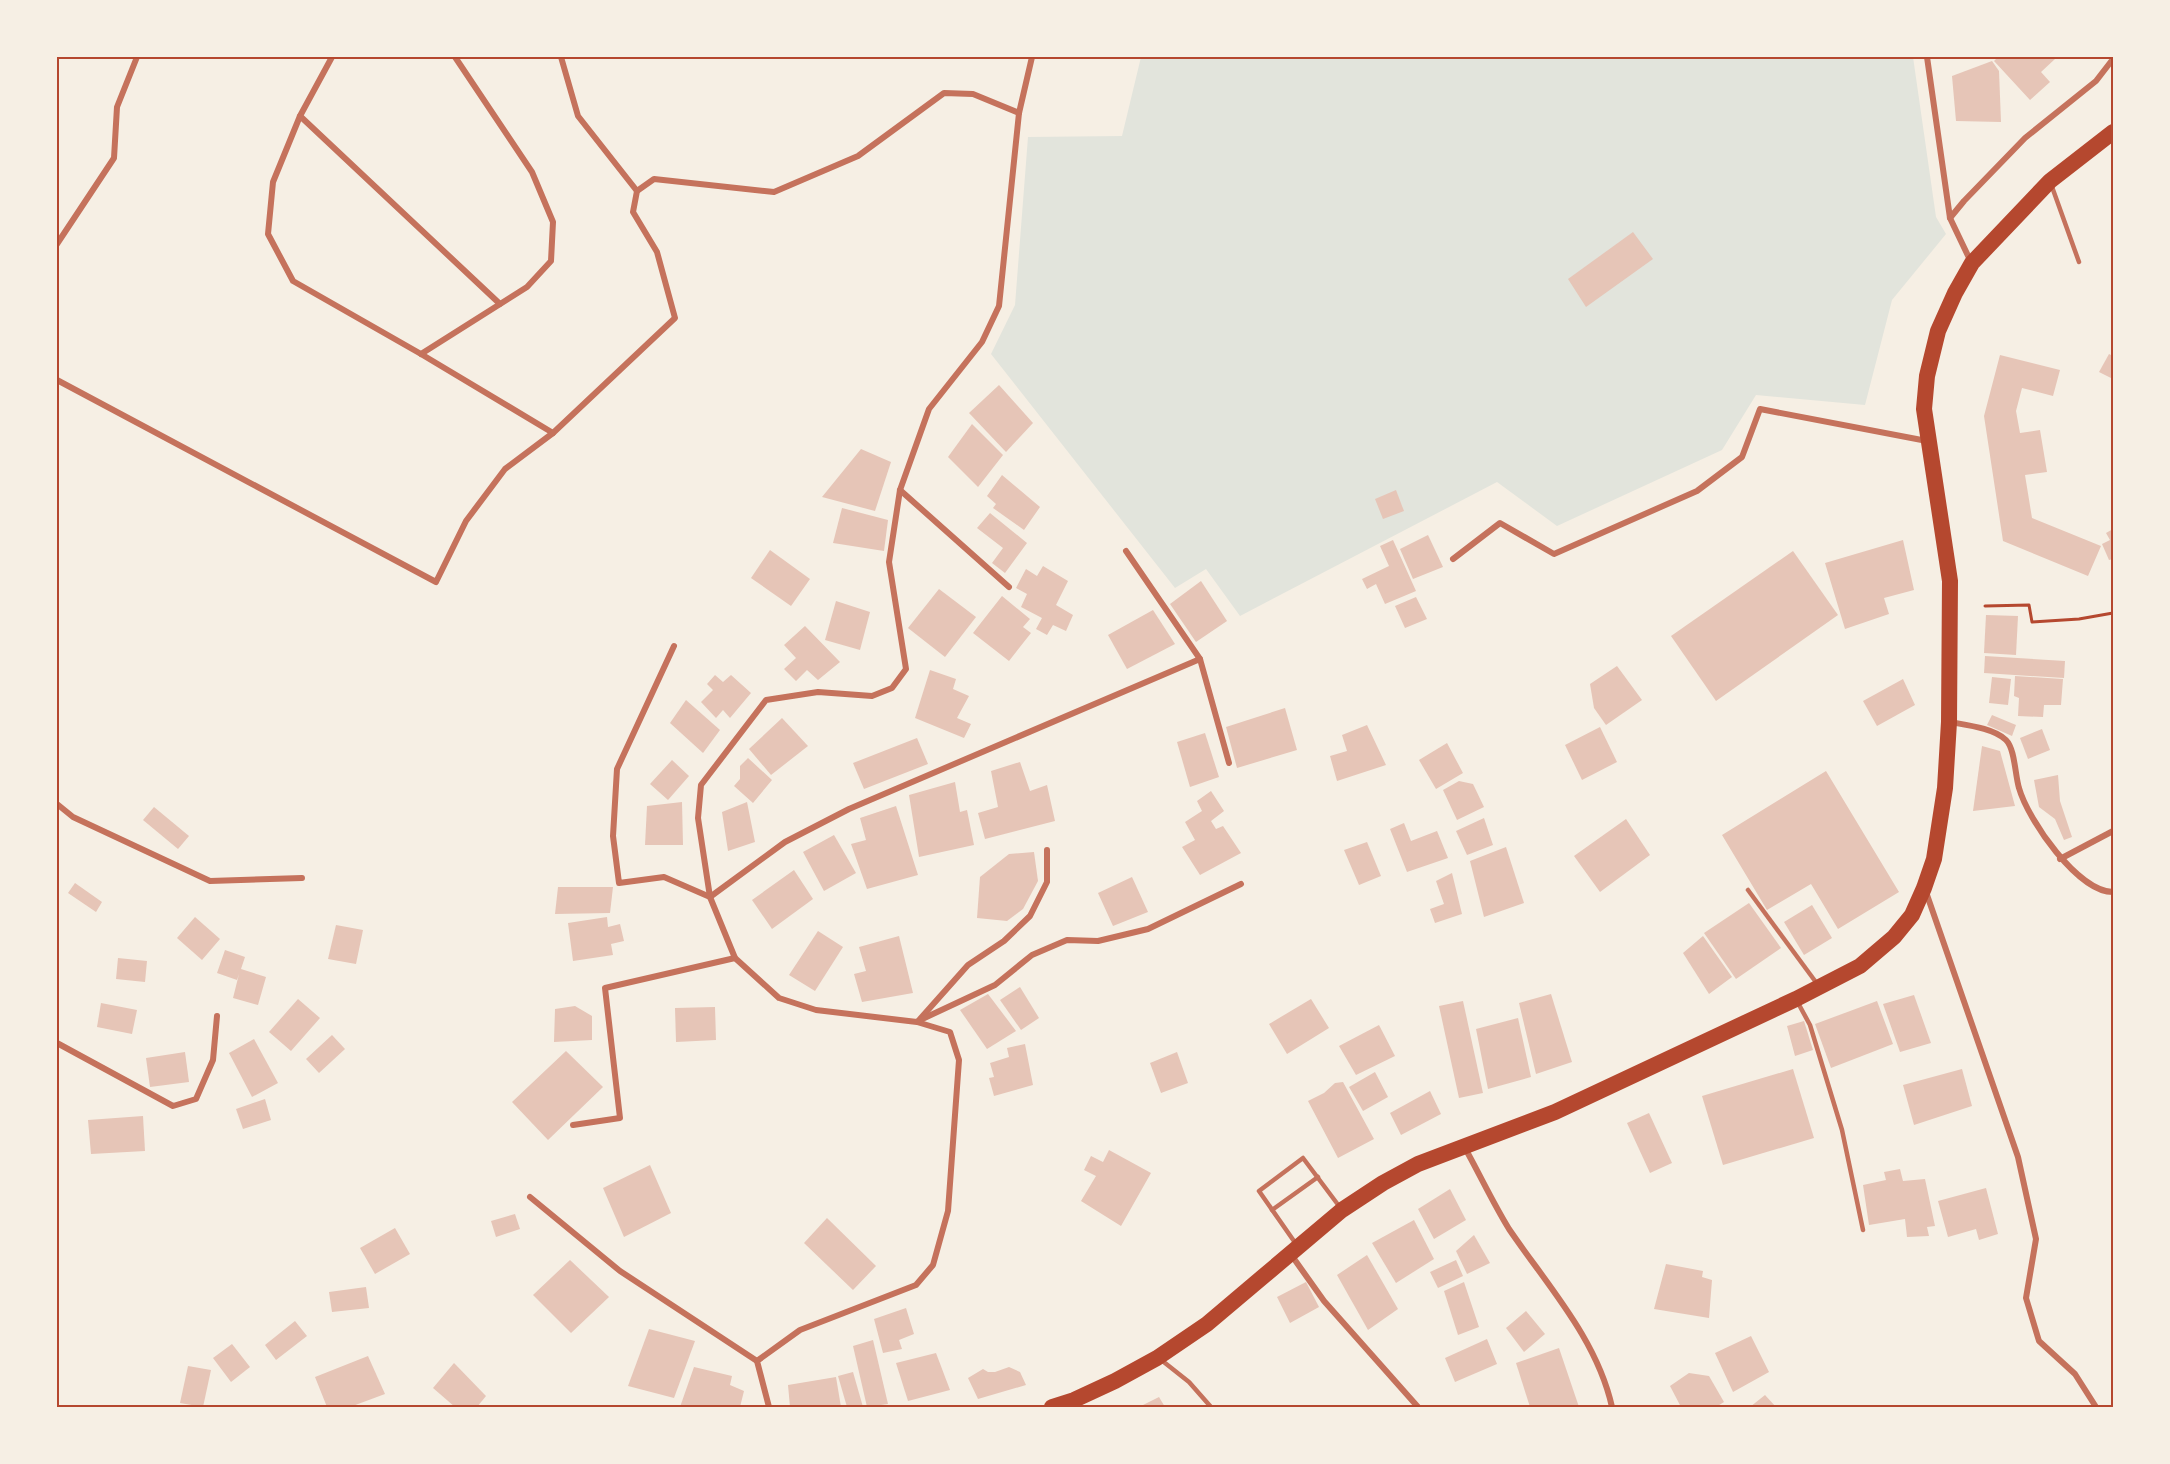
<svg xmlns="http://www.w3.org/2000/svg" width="2170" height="1464" font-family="'Noto Serif',serif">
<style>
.green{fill:#e2e4dc}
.building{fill:#e6c5b7}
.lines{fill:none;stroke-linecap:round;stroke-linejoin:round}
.path{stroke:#b5482f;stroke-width:3}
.service{stroke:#c5725c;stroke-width:4.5}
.minor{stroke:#c5725c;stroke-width:6}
.trunk{stroke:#b5482f;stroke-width:16}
.neatline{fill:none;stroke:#b5482f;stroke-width:2}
</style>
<rect width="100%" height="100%" fill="#f6efe4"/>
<polygon class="green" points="1141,57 1913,57 1936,217 1946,234 1892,300 1865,405 1756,395 1722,450 1557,526 1497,482 1240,616 1206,569 1175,588 991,354 1015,305 1028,137 1122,136"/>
<g class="building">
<polygon points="1998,57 2053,57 2055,59 2041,72 2050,82 2030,100 1994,61"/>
<polygon points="1992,61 1999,71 2001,122 1956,121 1952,76"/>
<polygon points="1633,232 1653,259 1586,307 1568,279"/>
<polygon points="2109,354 2113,356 2113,379 2099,372"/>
<polygon points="2000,355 2060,370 2053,396 2022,388 2016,411 2020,433 2040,430 2047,472 2025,475 2032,518 2101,546 2088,576 2003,541 1984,416"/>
<polygon points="999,385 1033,423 1006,452 969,413"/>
<polygon points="972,424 1003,455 978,487 948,457"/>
<polygon points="861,449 891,462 875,511 822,497"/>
<polygon points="1002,475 1040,507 1024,530 993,508 996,504 987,496"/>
<polygon points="1396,490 1404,511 1383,519 1375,499"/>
<polygon points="842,508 888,520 884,551 833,543"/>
<polygon points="990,513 1027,543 1005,573 992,563 1003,548 977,528"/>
<polygon points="2113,529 2113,559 2109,560 2102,544 2110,540 2106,533"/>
<polygon points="1428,535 1443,567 1413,579 1400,549"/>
<polygon points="1393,540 1416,591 1385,604 1376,584 1367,589 1362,579 1389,566 1380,546"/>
<polygon points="1903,540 1914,590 1884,598 1889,614 1845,629 1825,563"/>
<polygon points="770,550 810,579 791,606 751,578"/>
<polygon points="1793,551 1838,615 1716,701 1671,636"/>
<polygon points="1043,566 1068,581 1056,605 1073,615 1066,631 1053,625 1047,635 1036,629 1042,618 1021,607 1027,594 1016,588 1026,569 1037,576"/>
<polygon points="1201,581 1227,621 1196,642 1170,604"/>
<polygon points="939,589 976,617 945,657 908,628"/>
<polygon points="1002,596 1030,619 1023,627 1031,633 1009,661 973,633"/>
<polygon points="1416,597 1427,619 1405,628 1395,606"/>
<polygon points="836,601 870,612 860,650 825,640"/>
<polygon points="1153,610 1175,644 1127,669 1108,635"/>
<polygon points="1986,615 2018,616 2016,655 1984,653"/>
<polygon points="805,626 840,662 818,680 807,670 796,681 784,669 796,658 784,645"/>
<polygon points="1985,656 2065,661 2064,678 1984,673"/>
<polygon points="1617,666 1642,700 1606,725 1594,708 1590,684"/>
<polygon points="930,670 956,679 953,689 969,696 957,718 971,724 964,738 915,718"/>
<polygon points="715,675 723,682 731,675 751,693 730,718 723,710 716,718 701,702 713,690 707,684"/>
<polygon points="2015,676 2063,679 2061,705 2044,705 2043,717 2018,716 2019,698 2014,696"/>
<polygon points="1992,677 2011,679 2008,705 1989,703"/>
<polygon points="1903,679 1915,705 1877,726 1863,701"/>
<polygon points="686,700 720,730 703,753 670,723"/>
<polygon points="1285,708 1297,750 1237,768 1226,727"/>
<polygon points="1992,715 2016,725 2012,736 1987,725"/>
<polygon points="782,718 808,746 771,775 749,749"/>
<polygon points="1367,725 1386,765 1337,781 1330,756 1347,751 1342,735"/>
<polygon points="1600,727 1617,762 1582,780 1565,745"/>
<polygon points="2042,729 2050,750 2028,759 2020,738"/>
<polygon points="1205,733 1219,777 1190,787 1177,742"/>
<polygon points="917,738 928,764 864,789 853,763"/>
<polygon points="1447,743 1463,773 1436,789 1419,760"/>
<polygon points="1982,746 2000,751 2015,806 1973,811"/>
<polygon points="748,758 772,780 753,803 734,786 740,779 740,766"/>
<polygon points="672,760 689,776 668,800 650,784"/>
<polygon points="1020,762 1030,791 1047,785 1055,821 985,839 978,813 998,807 991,771"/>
<polygon points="1826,771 1899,892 1838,929 1811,884 1767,910 1722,835"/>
<polygon points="2058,775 2060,801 2072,837 2064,840 2055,819 2039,807 2034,780"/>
<polygon points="1459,781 1473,784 1484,807 1457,820 1443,790"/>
<polygon points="955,782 960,812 967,810 974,845 919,857 909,795"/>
<polygon points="1211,791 1224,811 1211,821 1216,829 1223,826 1241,853 1200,875 1182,847 1195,840 1185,822 1202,811 1197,801"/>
<polygon points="682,802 683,845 645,845 647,806"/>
<polygon points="747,802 755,842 728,851 722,812"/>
<polygon points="896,806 918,875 867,889 851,844 866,840 860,818"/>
<polygon points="154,807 189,836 178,849 143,820"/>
<polygon points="1484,818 1493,845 1467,855 1456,831"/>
<polygon points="1626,819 1650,855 1600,892 1574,856"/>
<polygon points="1404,823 1411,841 1437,831 1448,858 1407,872 1390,829"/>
<polygon points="834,835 856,873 824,891 803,852"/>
<polygon points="1367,842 1381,876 1359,885 1344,850"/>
<polygon points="1506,847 1524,903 1484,917 1470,861"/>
<polygon points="1034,852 1038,881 1023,909 1007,921 977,918 980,877 1009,854"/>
<polygon points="794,870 813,899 772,929 752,900"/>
<polygon points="1452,873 1462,914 1435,923 1430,909 1444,904 1436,881"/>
<polygon points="1132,877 1148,912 1113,926 1098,893"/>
<polygon points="75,883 102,902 96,912 68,893"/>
<polygon points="558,887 613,887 610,913 555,914"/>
<polygon points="1749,903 1781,948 1736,979 1704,933"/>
<polygon points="1812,905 1832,938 1804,955 1784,922"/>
<polygon points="195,917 220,939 202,960 177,938"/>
<polygon points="607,917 608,927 620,924 624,941 611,944 613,955 573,961 568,923"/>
<polygon points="336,925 363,930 356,964 328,959"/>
<polygon points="818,931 843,947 815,991 789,975"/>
<polygon points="899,936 913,993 862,1002 854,974 866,971 859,947"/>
<polygon points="1703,936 1732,977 1709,994 1683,953"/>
<polygon points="225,950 245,957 241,969 266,977 258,1005 233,998 239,974 237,980 217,973"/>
<polygon points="118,958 147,961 145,982 116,979"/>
<polygon points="1020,987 1039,1018 1021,1030 1000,1000"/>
<polygon points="988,994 1016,1031 987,1049 960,1010"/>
<polygon points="1551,994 1572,1062 1536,1074 1519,1003"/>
<polygon points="1914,995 1931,1043 1900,1052 1883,1004"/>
<polygon points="298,999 320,1018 291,1051 269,1032"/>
<polygon points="1311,999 1329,1028 1287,1054 1269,1024"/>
<polygon points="1463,1001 1483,1093 1459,1098 1439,1006"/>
<polygon points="1877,1001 1893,1044 1831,1068 1815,1024"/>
<polygon points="101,1003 137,1010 132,1034 97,1027"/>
<polygon points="575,1006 592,1016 592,1040 554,1042 555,1009"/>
<polygon points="715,1007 716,1040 676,1042 675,1008"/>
<polygon points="1518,1018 1531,1077 1488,1089 1476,1029"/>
<polygon points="1804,1021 1813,1050 1795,1056 1787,1026"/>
<polygon points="1379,1025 1395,1056 1356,1075 1339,1046"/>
<polygon points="332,1035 345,1049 319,1073 306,1059"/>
<polygon points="254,1039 278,1083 252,1097 229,1053"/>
<polygon points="1025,1044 1033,1085 994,1096 989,1078 994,1077 990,1063 1009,1057 1007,1048"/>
<polygon points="566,1051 603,1087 548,1140 512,1102"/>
<polygon points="185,1052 189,1082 150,1087 146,1058"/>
<polygon points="1177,1052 1188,1083 1161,1093 1150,1063"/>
<polygon points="1793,1069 1814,1138 1723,1165 1702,1096"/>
<polygon points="1962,1069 1972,1106 1914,1125 1903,1085"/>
<polygon points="1375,1072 1388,1097 1363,1111 1349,1087"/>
<polygon points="1343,1082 1374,1139 1338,1158 1308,1101 1324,1093 1335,1083"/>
<polygon points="1430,1091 1441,1114 1401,1135 1390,1113"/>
<polygon points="265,1099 271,1120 243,1129 236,1109"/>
<polygon points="1649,1113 1672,1163 1650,1173 1627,1123"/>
<polygon points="143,1116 145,1151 91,1154 88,1120"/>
<polygon points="1109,1150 1151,1173 1121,1226 1081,1201 1096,1176 1084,1170 1091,1156 1103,1162"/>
<polygon points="650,1165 671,1213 624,1237 603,1188"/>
<polygon points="1900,1169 1903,1181 1925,1179 1935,1226 1927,1227 1929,1236 1907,1237 1905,1219 1869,1225 1863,1185 1886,1180 1884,1172"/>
<polygon points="1986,1188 1998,1234 1979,1240 1976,1229 1948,1237 1938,1201"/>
<polygon points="1450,1189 1466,1220 1434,1239 1418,1209"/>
<polygon points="515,1214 520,1229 496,1237 491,1221"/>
<polygon points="827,1218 876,1266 853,1290 804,1243"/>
<polygon points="1414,1220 1434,1259 1396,1283 1372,1243"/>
<polygon points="395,1228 410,1254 375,1274 360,1248"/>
<polygon points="1474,1235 1490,1263 1467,1274 1456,1251"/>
<polygon points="1367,1255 1398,1309 1368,1330 1337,1275"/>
<polygon points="570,1260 609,1297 571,1333 533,1295"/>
<polygon points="1456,1260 1463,1276 1438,1288 1430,1272"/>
<polygon points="1666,1264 1703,1271 1702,1277 1712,1280 1709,1318 1654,1309"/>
<polygon points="1306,1282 1319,1307 1290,1323 1277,1297"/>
<polygon points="1464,1282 1479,1327 1458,1335 1444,1291"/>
<polygon points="366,1287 369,1308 332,1312 329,1292"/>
<polygon points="906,1308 914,1334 899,1340 902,1349 883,1353 874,1319"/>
<polygon points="1526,1311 1545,1334 1524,1352 1506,1328"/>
<polygon points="295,1321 307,1336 276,1360 265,1345"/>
<polygon points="649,1329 695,1341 674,1398 628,1386"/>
<polygon points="1751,1336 1769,1372 1733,1392 1715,1353"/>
<polygon points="1487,1339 1497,1364 1455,1382 1445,1358"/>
<polygon points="873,1340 888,1404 867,1407 853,1346"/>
<polygon points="232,1344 250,1367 231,1382 213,1358"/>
<polygon points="1559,1348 1579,1407 1530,1407 1516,1363"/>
<polygon points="936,1353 950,1390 908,1401 896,1363"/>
<polygon points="368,1356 385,1394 350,1407 327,1407 315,1377"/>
<polygon points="454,1363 486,1396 477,1407 455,1407 433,1388"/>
<polygon points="188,1366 211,1370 203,1407 180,1403"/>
<polygon points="694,1367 732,1376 730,1385 744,1391 740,1407 680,1407"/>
<polygon points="1009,1367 1020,1372 1026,1385 978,1399 968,1378 983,1369 988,1372 995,1372"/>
<polygon points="853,1372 863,1407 847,1407 838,1376"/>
<polygon points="1689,1373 1709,1376 1724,1402 1716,1407 1681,1407 1670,1386"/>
<polygon points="836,1377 841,1407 790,1407 788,1385"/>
<polygon points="1765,1395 1776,1407 1750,1407"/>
<polygon points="1159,1397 1165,1407 1139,1407"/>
</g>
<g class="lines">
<polyline class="path" points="1985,606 2029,605 2032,622 2079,619 2113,613"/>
<g class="service">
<polyline points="2051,184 2079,262"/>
<polyline points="1748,890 1818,985"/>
<polyline points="1797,1001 1810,1025 1842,1130 1863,1230"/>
<polyline points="1272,1210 1318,1177"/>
<polyline points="1296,1244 1259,1191 1303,1158 1339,1206"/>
<polyline points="1160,1359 1189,1382 1211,1407"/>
</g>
<g class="minor">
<polyline points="332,57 300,116 273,182 268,234 293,281 421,354 553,433"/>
<polyline points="561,57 578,116 637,191"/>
<polyline points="1927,57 1950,218 1971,262"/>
<polyline points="300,116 500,304"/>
<polyline points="1950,218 1964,201 2025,138 2096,81 2113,59"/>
<polyline points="57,244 114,158 117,107 137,57"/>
<polyline points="421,354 527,287 551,261 553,222 532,172 455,57"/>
<polyline points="57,380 436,582 466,521 505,469 553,433 675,318 657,252 633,212 637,191 654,179 774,192 858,156 944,93 973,94 1019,113"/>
<polyline points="900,490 1009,587"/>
<polyline points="1453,559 1500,523 1554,554 1697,491 1742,457 1760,409 1927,441"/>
<polyline points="674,646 617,769 613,836 619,883 664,877 710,897 785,842 849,809 1200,659 1126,551"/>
<polyline points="1200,659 1229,763"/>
<path d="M1950 722C1966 725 1994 728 2006 740 2015 749 2015 775 2019 788 2028 820 2078 892 2113 892"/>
<polyline points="57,804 73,817 210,881 302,878"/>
<polyline points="2060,859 2113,831"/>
<polyline points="1926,892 2018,1157 2036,1239 2026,1298 2039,1341 2075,1374 2096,1407"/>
<polyline points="920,1019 968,965 1004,941 1030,916 1047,882 1047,850"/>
<polyline points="918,1021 995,985 1032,955 1067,940 1098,941 1148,929 1241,884"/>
<polyline points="57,1043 173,1106 196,1099 213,1060 217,1016"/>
<polyline points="573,1125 620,1118 605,988 735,958"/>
<path d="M1465 1148C1480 1175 1493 1203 1509 1229 1547 1285 1597 1339 1612 1407"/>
<polyline points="530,1197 620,1271 757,1361"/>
<polyline points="1292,1256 1324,1301 1418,1407"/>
<polyline points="769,1407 757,1361 800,1330 916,1285 933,1265 948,1211 959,1060 950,1032 917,1022 816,1010 779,998 735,958 710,897 698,818 701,785 766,700 818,692 872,696 892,688 906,669 889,562 900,490 929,409 982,342 999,306 1019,113 1032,57"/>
</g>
<polyline class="trunk" points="1052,1407 1074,1400 1115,1381 1157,1358 1207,1324 1342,1210 1383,1183 1418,1164 1555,1112 1796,999 1860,966 1894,937 1912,915 1924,888 1934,859 1945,788 1949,722 1950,581 1924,409 1927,376 1938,331 1955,293 1972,263 2050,181 2113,132"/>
</g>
<rect width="2170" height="1464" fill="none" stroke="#f6efe4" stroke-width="117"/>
<rect x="58" y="58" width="2054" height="1348" class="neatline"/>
</svg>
